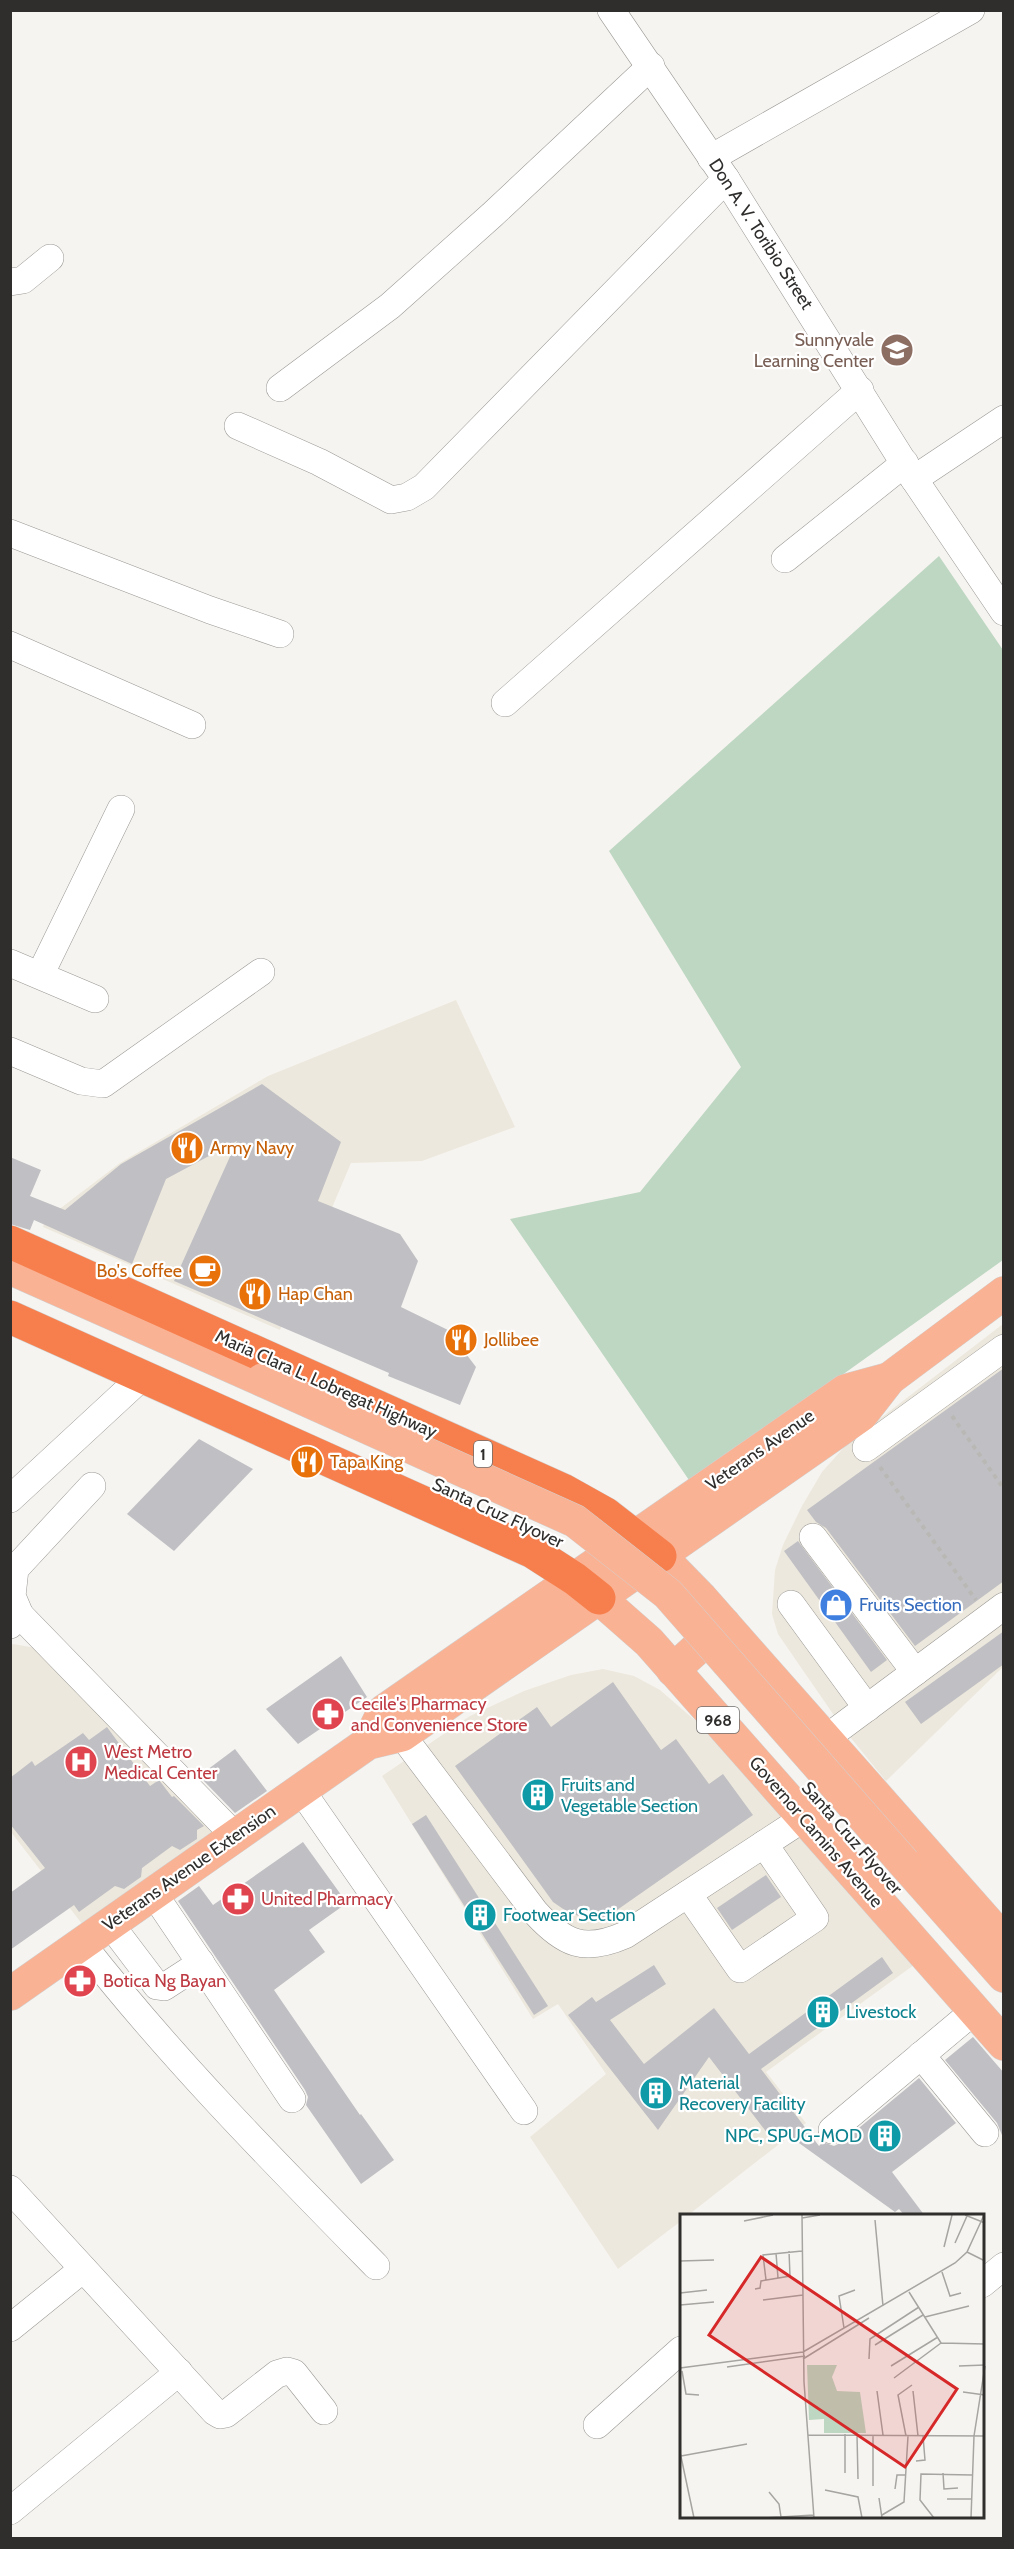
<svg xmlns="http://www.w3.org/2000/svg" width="1014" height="2549" font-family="Cabin,sans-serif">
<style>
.built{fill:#ede8dd}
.green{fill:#bed7c2}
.building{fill:#c0c0c4}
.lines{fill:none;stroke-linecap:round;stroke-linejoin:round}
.minor-casing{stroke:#9a9894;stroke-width:28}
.major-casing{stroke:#d1d1d1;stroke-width:34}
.highway-casing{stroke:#d1d1d1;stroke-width:34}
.path{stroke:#bab8b5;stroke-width:4;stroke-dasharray:4.5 4.5;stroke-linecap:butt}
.minor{stroke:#fff;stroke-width:27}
.major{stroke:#fab294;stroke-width:33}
.highway{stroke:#f67f4d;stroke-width:33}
.major-bridge-casing{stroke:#d1d1d1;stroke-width:34;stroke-linecap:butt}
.major-bridge{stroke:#fab294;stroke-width:33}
.labels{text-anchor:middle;stroke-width:4.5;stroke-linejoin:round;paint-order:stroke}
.shield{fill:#fff;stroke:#6d6d6c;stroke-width:1.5}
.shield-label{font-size:16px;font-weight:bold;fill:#2f2e2d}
.street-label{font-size:18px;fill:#2f2e2d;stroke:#fff}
.education-label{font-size:18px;fill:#785e54;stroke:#fff;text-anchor:end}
.food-label{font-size:18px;fill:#c56008;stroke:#fff;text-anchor:start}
.shop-label{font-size:18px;fill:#366cbe;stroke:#fff;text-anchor:start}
.health-label{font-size:18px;fill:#be3a42;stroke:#fff;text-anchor:start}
.culture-label{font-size:18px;fill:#0d838f;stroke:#fff;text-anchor:start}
.inset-road{fill:none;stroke:#a6a5a2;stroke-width:1.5}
.view{fill:#d62828;fill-opacity:0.15;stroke:#d62828;stroke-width:3}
.inset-edge{fill:none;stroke:#2f2e2d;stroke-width:3}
</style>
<rect width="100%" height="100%" fill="#f6f4f0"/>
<g class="built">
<polygon points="456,1000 515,1127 422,1161 351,1163 280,1330 43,1227 45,1220 120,1163 268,1076"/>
<polygon points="1003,1324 1003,1667 886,1781 842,1727 778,1634 772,1614 775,1570 783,1545 802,1506 822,1472 847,1444"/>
<polygon points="13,1644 36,1648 222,1832 86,1929 11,1832 10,1646"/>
<polygon points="603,1669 634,1676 660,1690 705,1729 914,1965 766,2072 806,2123 687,2216 681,2216 681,2221 618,2269 530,2137 606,2074 558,2004 533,2019 382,1776 470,1716 524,1691 571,1675"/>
</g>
<polygon class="green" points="939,556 1003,650 1003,1260 691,1483 510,1219 640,1192 741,1067 609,851"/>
<g class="building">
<polygon points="262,1084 341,1142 318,1201 400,1234 418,1261 401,1307 448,1330 476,1367 460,1405 388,1376 389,1373 174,1281 237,1141 166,1179 132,1264 34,1220 30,1230 10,1224 10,1157 41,1170 30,1196 65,1210 121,1164"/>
<polygon points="1004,1368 1004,1581 915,1646 826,1528 816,1522 807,1510"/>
<polygon points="199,1439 253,1469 174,1551 127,1514"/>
<polygon points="798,1541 887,1660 871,1672 784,1551"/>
<polygon points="1004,1631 1004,1664 921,1724 905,1702"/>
<polygon points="341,1656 367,1697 298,1744 266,1709"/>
<polygon points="613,1682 661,1750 676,1739 709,1784 723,1774 753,1815 607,1917 593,1920 569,1913 553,1902 455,1766 537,1707 551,1727"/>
<polygon points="107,1727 150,1786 159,1780 172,1797 174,1796 204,1826 197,1830 197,1839 180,1850 172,1846 142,1868 141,1877 124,1889 115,1886 79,1912 74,1905 10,1950 10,1893 45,1868 10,1824 10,1778 32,1761 35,1766 83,1733 89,1740"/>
<polygon points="235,1749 267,1791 235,1813 199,1776"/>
<polygon points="426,1815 548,2006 534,2015 412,1824"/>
<polygon points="303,1842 347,1903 309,1930 325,1952 274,1990 360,2115 361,2114 394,2160 361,2184 306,2105 308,2097 305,2090 178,1901 199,1886 213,1905"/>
<polygon points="766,1875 781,1897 732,1930 717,1908"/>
<polygon points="882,1957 893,1973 761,2069 819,2146 823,2142 834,2146 842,2142 919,2078 956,2123 892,2172 925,2216 905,2216 899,2209 895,2212 785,2133 774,2142 709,2057 658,2130 568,2015 592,1997 596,2002 654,1965 666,1984 610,2020 644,2064 714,2008 749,2054"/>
<polygon points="973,2037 1004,2073 1004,2140 997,2123 945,2060"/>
</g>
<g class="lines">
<defs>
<g id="minor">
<polyline points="611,10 726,179 914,479 1004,612"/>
<polyline points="711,158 971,10"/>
<polyline points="10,282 23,280 50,258"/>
<polyline points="280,388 390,306 492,215 651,66"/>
<polyline points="238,426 319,462 391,500 407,497 424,487 726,179"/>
<polyline points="914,479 1004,419"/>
<polyline points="10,533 210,610 280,634"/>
<polyline points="785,559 905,463"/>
<polyline points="10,645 192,725"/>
<polyline points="505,703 860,390"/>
<polyline points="10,963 95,999"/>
<polyline points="40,975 121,809"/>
<polyline points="10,1051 81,1081 103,1084 261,972"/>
<polyline points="866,1448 1004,1348"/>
<polyline points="10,1499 143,1376"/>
<polyline points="813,1537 915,1672"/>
<polyline points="791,1604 867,1708"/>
<polyline points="20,1615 12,1596 15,1569 92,1486"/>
<polyline points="10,1625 20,1615 235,1836"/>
<path d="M389 1718 535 1912C564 1944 584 1953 625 1935L804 1818"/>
<polyline points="825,1739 1004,1606"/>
<polyline points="301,1790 524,2111"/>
<polyline points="154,1894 292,2099"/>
<polyline points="688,1894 740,1969 815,1918 764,1844"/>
<polyline points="110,1924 157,1986 164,1987 201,1963"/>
<path d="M82 1944C172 2059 274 2162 376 2266"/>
<polyline points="921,2055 985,2133"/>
<polyline points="832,2130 974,2011"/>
<polyline points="10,2189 215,2412 220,2415 226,2414 277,2374 287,2371 294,2373 324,2411"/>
<polyline points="982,2284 1004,2266"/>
<polyline points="10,2328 83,2269"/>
<polyline points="597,2425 681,2350"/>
<polyline points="10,2511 179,2372"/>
</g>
<g id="major">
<polyline points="10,1268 262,1380"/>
<polyline points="660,1556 701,1598 1004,1941"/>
<polyline points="599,1598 649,1642 1004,2044"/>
<polyline points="673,1670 724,1624"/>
<polyline points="368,1743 384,1711 845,1391 889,1379"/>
<polyline points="904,1863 1004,1976"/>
<polyline points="10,1994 368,1743 402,1735 861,1415 889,1379 1004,1293"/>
</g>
<g id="highway">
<polyline points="10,1242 563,1490 606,1514 660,1556"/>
<polyline points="10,1317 533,1552 575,1579 599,1598"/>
</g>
</defs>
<use href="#minor" class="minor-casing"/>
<use href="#major" class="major-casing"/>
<use href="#highway" class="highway-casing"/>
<g class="path">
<polyline points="952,1416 1004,1489"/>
<polyline points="880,1467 976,1600"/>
</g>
<use href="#minor" class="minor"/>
<use href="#major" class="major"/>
<use href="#highway" class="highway"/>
<defs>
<polyline id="major-bridge" points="262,1380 575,1521 668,1594 904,1863"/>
</defs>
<use href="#major-bridge" class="major-bridge-casing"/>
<use href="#major-bridge" class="major-bridge"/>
</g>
<defs>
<symbol id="school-disc" viewBox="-11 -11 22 22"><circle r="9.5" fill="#8d6e63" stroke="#fff"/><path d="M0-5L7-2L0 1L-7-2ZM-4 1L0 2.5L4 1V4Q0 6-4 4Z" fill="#fff"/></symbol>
<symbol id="restaurant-disc" viewBox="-11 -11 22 22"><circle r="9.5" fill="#e8710a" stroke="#fff"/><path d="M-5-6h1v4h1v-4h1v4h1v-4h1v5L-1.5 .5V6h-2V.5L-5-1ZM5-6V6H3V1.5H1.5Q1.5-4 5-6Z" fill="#fff"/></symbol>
<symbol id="cafe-disc" viewBox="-11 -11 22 22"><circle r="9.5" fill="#e8710a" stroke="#fff"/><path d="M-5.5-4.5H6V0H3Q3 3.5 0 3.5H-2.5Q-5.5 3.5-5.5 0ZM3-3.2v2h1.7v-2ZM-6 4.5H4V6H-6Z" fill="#fff"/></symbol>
<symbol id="shop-disc" viewBox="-11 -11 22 22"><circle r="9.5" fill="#3f7fe0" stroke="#fff"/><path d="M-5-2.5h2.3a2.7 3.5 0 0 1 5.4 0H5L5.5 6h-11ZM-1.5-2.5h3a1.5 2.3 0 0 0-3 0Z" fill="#fff"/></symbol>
<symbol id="pharmacy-disc" viewBox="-11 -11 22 22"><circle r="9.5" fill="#e0444e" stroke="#fff"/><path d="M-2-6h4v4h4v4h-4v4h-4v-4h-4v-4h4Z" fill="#fff"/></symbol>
<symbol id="hospital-disc" viewBox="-11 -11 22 22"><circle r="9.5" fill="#e0444e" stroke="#fff"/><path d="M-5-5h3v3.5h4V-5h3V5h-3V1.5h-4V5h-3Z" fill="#fff"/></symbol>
<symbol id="building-disc" viewBox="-11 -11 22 22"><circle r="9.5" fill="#0f9aa8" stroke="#fff"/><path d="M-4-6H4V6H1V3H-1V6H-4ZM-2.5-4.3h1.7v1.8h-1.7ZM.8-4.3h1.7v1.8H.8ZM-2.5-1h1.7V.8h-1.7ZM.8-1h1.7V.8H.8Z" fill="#fff"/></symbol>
</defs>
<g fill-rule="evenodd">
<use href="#school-disc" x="878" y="331" width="38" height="38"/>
<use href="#restaurant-disc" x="168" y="1129" width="38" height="38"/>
<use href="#cafe-disc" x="186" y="1252" width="38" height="38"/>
<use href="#restaurant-disc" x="236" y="1275" width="38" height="38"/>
<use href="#restaurant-disc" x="442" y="1321" width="38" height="38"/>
<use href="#restaurant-disc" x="288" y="1443" width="38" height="38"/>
<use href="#shop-disc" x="817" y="1586" width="38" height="38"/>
<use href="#pharmacy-disc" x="309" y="1695" width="38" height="38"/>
<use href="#hospital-disc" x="62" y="1743" width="38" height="38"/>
<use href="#building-disc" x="519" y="1776" width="38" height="38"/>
<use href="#pharmacy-disc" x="219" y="1880" width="38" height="38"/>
<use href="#building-disc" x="461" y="1896" width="38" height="38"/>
<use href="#pharmacy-disc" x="61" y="1962" width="38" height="38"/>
<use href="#building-disc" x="804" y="1993" width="38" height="38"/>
<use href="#building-disc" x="637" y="2074" width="38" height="38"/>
<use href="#building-disc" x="866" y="2117" width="38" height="38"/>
</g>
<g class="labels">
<g class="shield">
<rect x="474" y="1441" width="18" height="26" rx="4.5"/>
<rect x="697" y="1707" width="42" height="26" rx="4.5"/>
</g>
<g class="shield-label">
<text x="483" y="1460">1</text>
<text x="718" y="1726">968</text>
</g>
<g class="street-label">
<text transform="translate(761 234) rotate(57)" y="6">Don A. V. Toribio Street</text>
<text transform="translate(326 1384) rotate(24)" y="6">Maria Clara L. Lobregat Highway</text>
<text transform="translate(760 1450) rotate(-35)" y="6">Veterans Avenue</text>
<text transform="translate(498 1513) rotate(25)" y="6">Santa Cruz Flyover</text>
<text transform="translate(816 1832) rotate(49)" y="6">Governor Camins Avenue</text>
<text transform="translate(852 1838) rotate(49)" y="6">Santa Cruz Flyover</text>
<text transform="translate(189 1868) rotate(-35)" y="6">Veterans Avenue Extension</text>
</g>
<g class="education-label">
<text x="874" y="346">Sunnyvale<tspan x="874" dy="21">Learning Center</tspan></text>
</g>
<g class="food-label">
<text x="210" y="1154">Army Navy</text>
<text x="182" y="1277" text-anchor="end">Bo's Coffee</text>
<text x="278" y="1300">Hap Chan</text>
<text x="484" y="1346">Jollibee</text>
<text x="330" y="1468">Tapa King</text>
</g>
<g class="shop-label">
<text x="859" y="1611">Fruits Section</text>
</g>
<g class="health-label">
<text x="351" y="1710">Cecile's Pharmacy<tspan x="351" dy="21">and Convenience Store</tspan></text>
<text x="104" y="1758">West Metro<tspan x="104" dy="21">Medical Center</tspan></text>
<text x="261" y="1905">United Pharmacy</text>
<text x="103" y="1987">Botica Ng Bayan</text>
</g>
<g class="culture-label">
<text x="561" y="1791">Fruits and<tspan x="561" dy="21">Vegetable Section</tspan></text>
<text x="503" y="1921">Footwear Section</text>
<text x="846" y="2018">Livestock</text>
<text x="679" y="2089">Material<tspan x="679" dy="21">Recovery Facility</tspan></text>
<text x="862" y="2142" text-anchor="end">NPC, SPUG-MOD</text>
</g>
</g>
<g transform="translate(680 2214)">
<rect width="304" height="304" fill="#f6f4f0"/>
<path d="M127 151H157L152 163 157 177 180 178 186 219H144V205L129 206Z" fill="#bed7c2"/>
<path class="inset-road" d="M122 1 124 168 134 304M285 1 305 9M122 4 140 1M195 6 203 92M64 7 93 1M275 29 287 2M264 33 272 1M287 38 305 47M96 39 98 64M0 47 34 46M262 58 270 82 281 79M86 66 83 41 122 37M75 75 80 74 81 67 110 62 109 37M229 78 261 129 305 130M0 79 27 76M83 86 123 81M0 91 34 88M245 103 289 92M164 114 159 82 175 76M195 131 243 101M123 138 275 49 287 38 304 1M123 145 189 104M189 145 190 125 239 93M211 152 258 123M279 152 305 151M47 153 125 142M0 154 123 138M2 157 6 180 19 181M214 164 261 129M197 177 203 221M233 177 238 222M283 178 305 181M165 220V259M128 221 305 222M177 221 178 265M193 221V272M226 222 218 181 232 171M0 238 14 304M1 242 67 230M236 247 245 246 243 222M263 259 264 275 278 274M215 275 217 261H225M145 276 178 283 182 304M89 278 99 290 101 303M199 284 202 304M267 285H292M202 301 224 288 228 222M84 304 134 301M254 304 240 286 241 260 292 261M291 304 294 222 305 152"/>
<path class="view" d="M81 43 277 175 225 253 29 121Z"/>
<rect width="304" height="304" class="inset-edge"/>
</g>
<rect width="1014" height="2549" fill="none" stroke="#2f2e2d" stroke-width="24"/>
</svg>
